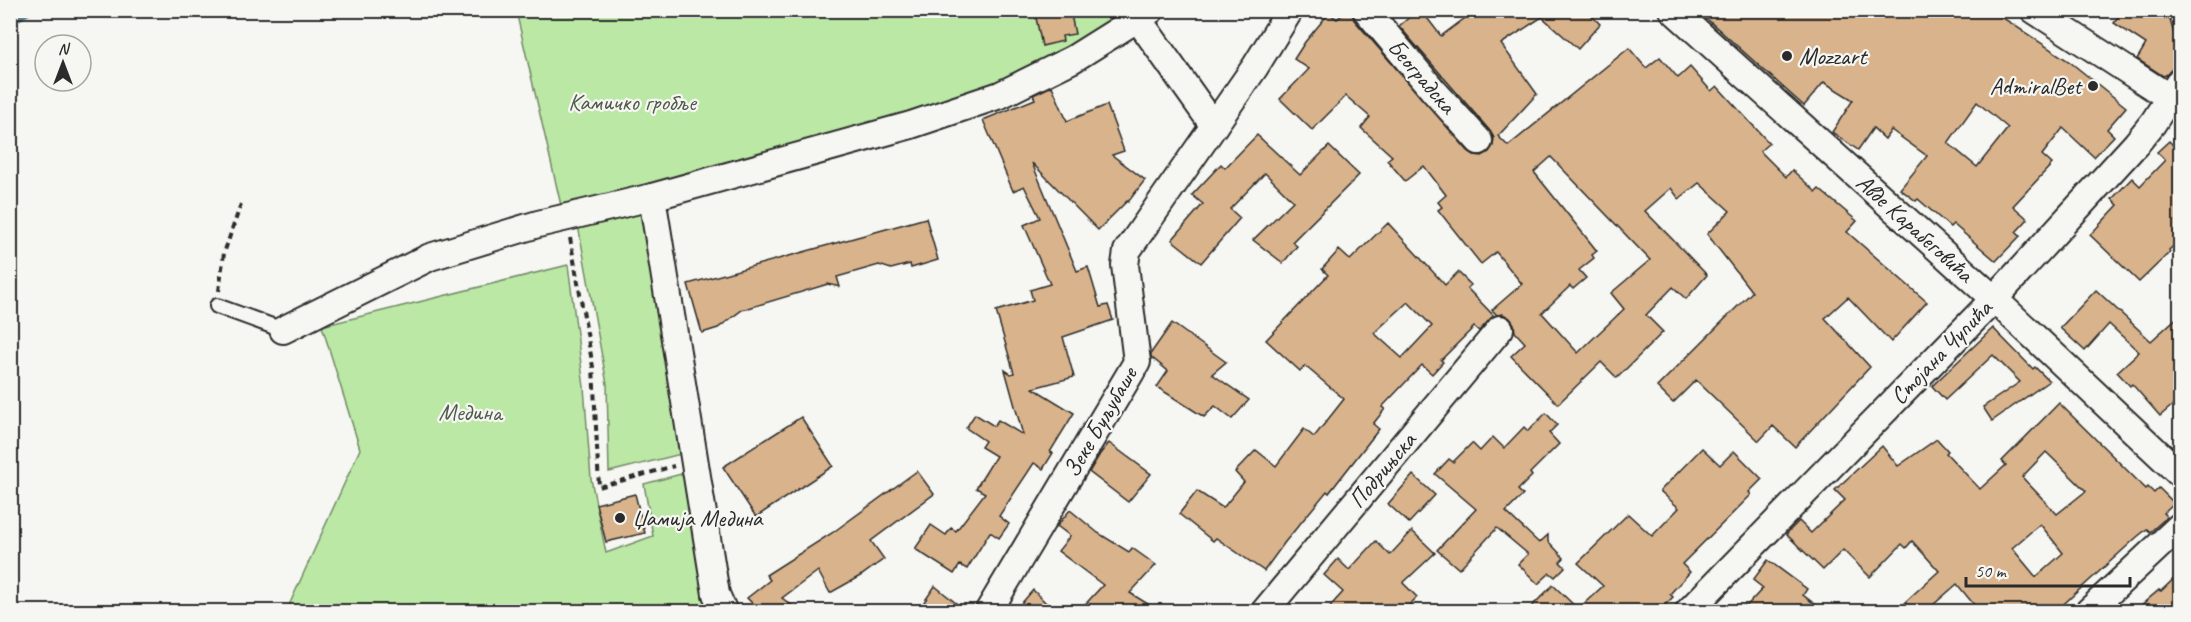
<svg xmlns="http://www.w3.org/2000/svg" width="2191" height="622" font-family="Caveat,sans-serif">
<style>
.green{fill:#bbe8a5;stroke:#738a68;stroke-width:1.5}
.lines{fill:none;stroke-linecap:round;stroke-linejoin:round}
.stream{stroke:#5f8d99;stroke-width:7}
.building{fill:#d9b38b;stroke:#2b2b2b;stroke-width:1.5;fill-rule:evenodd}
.lane-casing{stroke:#2b2b2b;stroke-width:18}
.street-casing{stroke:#2b2b2b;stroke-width:30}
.path{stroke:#2b2b2b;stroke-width:4;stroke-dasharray:6 4.5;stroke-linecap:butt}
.lane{stroke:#f6f6f2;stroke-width:14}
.street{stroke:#f6f6f2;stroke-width:26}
.poi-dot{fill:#2b2b2b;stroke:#f6f6f2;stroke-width:2}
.labels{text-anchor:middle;stroke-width:4.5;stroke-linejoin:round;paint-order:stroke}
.poi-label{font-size:24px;fill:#2b2b2b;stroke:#f6f6f2;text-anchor:start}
.street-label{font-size:24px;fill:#2b2b2b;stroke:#f6f6f2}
.park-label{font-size:24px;fill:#4f5a4a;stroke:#f6f6f2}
</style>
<rect width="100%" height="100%" fill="#f6f6f2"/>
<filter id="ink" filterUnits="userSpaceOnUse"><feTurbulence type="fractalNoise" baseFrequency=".0167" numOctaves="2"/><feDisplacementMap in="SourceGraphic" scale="12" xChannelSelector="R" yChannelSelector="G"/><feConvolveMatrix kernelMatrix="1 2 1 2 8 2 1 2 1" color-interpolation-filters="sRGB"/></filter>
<g filter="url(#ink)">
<g class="green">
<polygon points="516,11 1144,11 1007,84 563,214"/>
<polygon points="654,209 693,451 609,472 607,384 578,225"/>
<polygon points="568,265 584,387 591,479 606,553 653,536 644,484 696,470 724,611 286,612 360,449 322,326"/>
</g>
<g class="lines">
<polyline class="stream" points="10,22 31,10"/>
</g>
<g class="building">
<polygon points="1048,10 1070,10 1075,34 1062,36 1063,41 1042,46 1035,13"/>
<path d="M1348 10H1351L1354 20 1468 151 1474 155 1482 156 1489 152 1493 146 1494 138 1490 131 1399 26 1418 10H1421L1441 36 1476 10H1586L1600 24 1578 49 1542 17 1501 44 1537 94 1498 136 1508 146 1629 48 1646 68 1660 57 1678 78 1690 67 1711 91 1717 86 1769 143 1760 151 1786 177 1792 170 1816 192 1819 189 1857 221 1847 232 1927 302 1891 342 1848 297 1825 318 1870 367 1795 447 1773 426 1759 441 1696 380 1673 403 1657 387 1752 292 1707 234 1730 211 1699 183 1679 199 1671 188 1645 211 1707 275 1686 299 1673 287 1646 315 1663 332 1617 378 1601 362 1558 404 1511 356 1525 343 1515 332 1514 324 1510 318 1503 314 1497 315 1492 310 1522 284 1496 252 1481 264 1438 210 1442 207 1438 202 1446 195 1424 166 1405 181 1387 160 1392 156 1361 128 1370 117 1346 96 1312 130 1280 99 1309 69 1294 59 1305 42 1329 13 1337 19ZM1551 157 1650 260 1611 293 1624 309 1578 353 1542 313 1570 286 1573 289 1586 278 1579 270 1594 258 1592 255 1597 251 1534 172Z"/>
<path d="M1697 10H1991L2070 62 2126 107 2107 129 2114 136 2094 157 2063 128 2042 155 2052 164 2013 206 2028 219 2016 232 2020 236 1996 261 1953 224 1950 227 1918 199 1916 201 1900 189 1927 156 1891 130 1885 139 1873 128 1858 150 1832 132 1853 100 1824 82 1804 106ZM1977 102 2008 128 1977 167 1948 143Z"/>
<polygon points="2122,10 2167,10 2181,57 2175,67 2166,75 2163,76 2137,59 2146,44 2114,23"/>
<polygon points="1052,86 1067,121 1107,105 1124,151 1112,155 1145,180 1128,202 1127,201 1098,230 1032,163 1077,271 1088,267 1100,307 1108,305 1113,320 1063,337 1074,377 1033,388 1074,413 1050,452 1053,453 1043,469 1034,463 999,516 1009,524 999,538 990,532 967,569 960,565 954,574 915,549 931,525 946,535 951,528 956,531 985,493 976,488 996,456 981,447 985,441 966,428 975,414 994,426 998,420 1023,435 1005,370 1011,374 1014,373 996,311 1033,300 1030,290 1050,284 1024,225 1040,218 1024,186 1013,191 983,120 1035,99 1033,95"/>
<polygon points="1257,135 1300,175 1329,146 1359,175 1292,242 1297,246 1283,263 1253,240 1293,201 1265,173 1230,209 1240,218 1201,263 1172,240 1203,204 1192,195 1221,164 1225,168"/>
<polygon points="2169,141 2176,148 2181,144 2181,239 2169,250 2170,252 2139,282 2090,235 2118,205 2112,199 2132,178 2140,186 2165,160 2157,152"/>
<polygon points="926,218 938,260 911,268 910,264 891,269 879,265 837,277 840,287 828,284 742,310 718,328 702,333 688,284"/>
<path d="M1388 223 1445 285 1458 272 1471 285 1467 288 1494 316 1479 331 1474 327 1441 360 1443 362 1432 374 1422 365 1382 407 1385 409 1373 424 1379 429 1329 493 1327 491 1285 542 1264 571 1216 538 1213 541 1179 514 1197 491 1223 508 1244 482 1235 472 1256 450 1276 466 1304 429 1314 437 1344 399 1305 366 1300 371 1266 340 1328 275 1322 269 1339 250 1350 260ZM1408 302 1432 326 1402 358 1374 333Z"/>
<polygon points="2096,290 2151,341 2181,314 2181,398 2160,416 2132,384 2130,386 2117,372 2139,352 2109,324 2085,351 2060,328"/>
<polygon points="1172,323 1226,362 1212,374 1249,400 1232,419 1215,406 1204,417 1157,387 1168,371 1151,357 1151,353"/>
<polygon points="1993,328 2033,369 2035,367 2049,381 1992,421 1983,407 2020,382 1993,355 1945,400 1932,386"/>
<path d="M2059 403 2146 489 2148 487 2154 493 2159 488 2174 503 2163 513 2167 517 2150 532 2147 529 2137 537 2055 612H1980L1957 584 1925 612H1913L1905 602 1939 571 1912 541 1906 548 1902 544 1870 577 1843 550 1823 570 1786 534 1799 521 1811 533 1845 500 1835 490 1882 446 1898 466 1937 439 1948 451 1946 453 1980 489 2006 465 2002 461ZM2046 452 2086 491 2057 514 2022 477ZM2040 524 2063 553 2036 577 2012 548Z"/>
<polygon points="1546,413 1557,425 1549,433 1559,444 1530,473 1532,476 1518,490 1523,495 1506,512 1539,543 1548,535 1548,541 1564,558 1560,562 1565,567 1555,577 1550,573 1538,584 1518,564 1528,554 1497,528 1459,569 1437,550 1476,509 1435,474 1449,459 1453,462 1472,443 1480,451 1493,437 1504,448 1524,427 1528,431"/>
<polygon points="801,417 833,466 756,517 723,467"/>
<polygon points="1109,443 1151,474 1128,502 1089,472 1100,454"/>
<polygon points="1702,448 1720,465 1734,451 1762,479 1749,492 1751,495 1682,564 1690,572 1670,594 1673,597 1658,612 1526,612 1553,585 1578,609 1603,586 1578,563 1628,514 1652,536 1679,508 1660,491"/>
<polygon points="917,471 934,494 871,541 884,559 862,575 830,593 818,571 782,598 801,612 761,612 747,598 770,580 766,575 832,533"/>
<polygon points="1413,475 1435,495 1409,523 1388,504"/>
<polygon points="635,494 645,533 606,542 596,504"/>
<polygon points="1070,510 1098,533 1129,552 1132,548 1156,565 1130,593 1161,612 1078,612 1103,585 1058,551 1070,536 1057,526"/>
<polygon points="1412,531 1435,553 1403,583 1417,597 1403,612 1325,612 1343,592 1324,575 1338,559 1349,570 1376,541 1390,555"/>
<polygon points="1768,560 1807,589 1803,595 1825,612 1741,612 1763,588 1753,580"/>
<polygon points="2181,572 2181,612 2133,612 2159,590 2161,591"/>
<polygon points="935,586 967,612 917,612"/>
<polygon points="1033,590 1055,612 1014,612"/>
</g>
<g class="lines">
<defs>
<polyline id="lane" points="217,306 283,330"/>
<g id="street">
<polyline points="1366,10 1433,90 1479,141"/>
<polyline points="1673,10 1994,299 2180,474"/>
<polyline points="2034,10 2170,98"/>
<polyline points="1138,19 1214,126"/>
<polyline points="652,197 716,594 724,612"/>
<polyline points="283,330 430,257 538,224 652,197 911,125 1000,95 1073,59 1151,10"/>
<polyline points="988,612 1137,362 1125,265 1127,251 1255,67 1290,10"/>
<polyline points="1264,612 1500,329"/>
<polyline points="1688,612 1994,299 2136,144 2153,123 2180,81"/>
<polyline points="2088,612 2180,526"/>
</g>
</defs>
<use href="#lane" class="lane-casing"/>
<use href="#street" class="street-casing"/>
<g class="path">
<polyline points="570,238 593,367 599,487 674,466"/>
<polyline points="219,291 224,253 242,201"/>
</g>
<use href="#lane" class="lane"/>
<use href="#street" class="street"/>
</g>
</g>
<g class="poi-dot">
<circle cx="1787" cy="56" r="6"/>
<circle cx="2093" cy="86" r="6"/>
<circle cx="620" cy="518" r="6"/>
</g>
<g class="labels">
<g class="poi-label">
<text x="1799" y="64">Mozzart</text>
<text x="2081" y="94" text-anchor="end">AdmiralBet</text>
<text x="632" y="526">Џамија Медина</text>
</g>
<g class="street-label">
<text transform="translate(1422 76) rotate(49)" y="8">Београдска</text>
<text transform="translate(1915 228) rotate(42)" y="8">Авде Карабеговића</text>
<text transform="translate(1941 352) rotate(-46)" y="8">Стојана Чупића</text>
<text transform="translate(1100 422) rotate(-60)" y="8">Зеке Буљубаше</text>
<text transform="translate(1382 470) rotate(-50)" y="8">Подрињска</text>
</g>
<g class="park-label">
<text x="632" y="110">Камичко гробље</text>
<text x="470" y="420">Медина</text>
</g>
</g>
<rect width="2191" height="622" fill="none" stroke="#f6f6f2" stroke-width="36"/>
<rect x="18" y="18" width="2155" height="586" fill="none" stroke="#2b2b2b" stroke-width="2" filter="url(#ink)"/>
<g transform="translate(63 63)"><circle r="28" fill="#f6f6f2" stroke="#a5a5a2" stroke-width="1.5"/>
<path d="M0-4.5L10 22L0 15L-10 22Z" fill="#2b2b2b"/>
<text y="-9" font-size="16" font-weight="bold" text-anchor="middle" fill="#2b2b2b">N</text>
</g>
<path d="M1966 577v9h164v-9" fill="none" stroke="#2b2b2b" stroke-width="3"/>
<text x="1975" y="577" font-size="18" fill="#2b2b2b" stroke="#f6f6f2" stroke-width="4.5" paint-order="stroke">50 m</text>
</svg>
